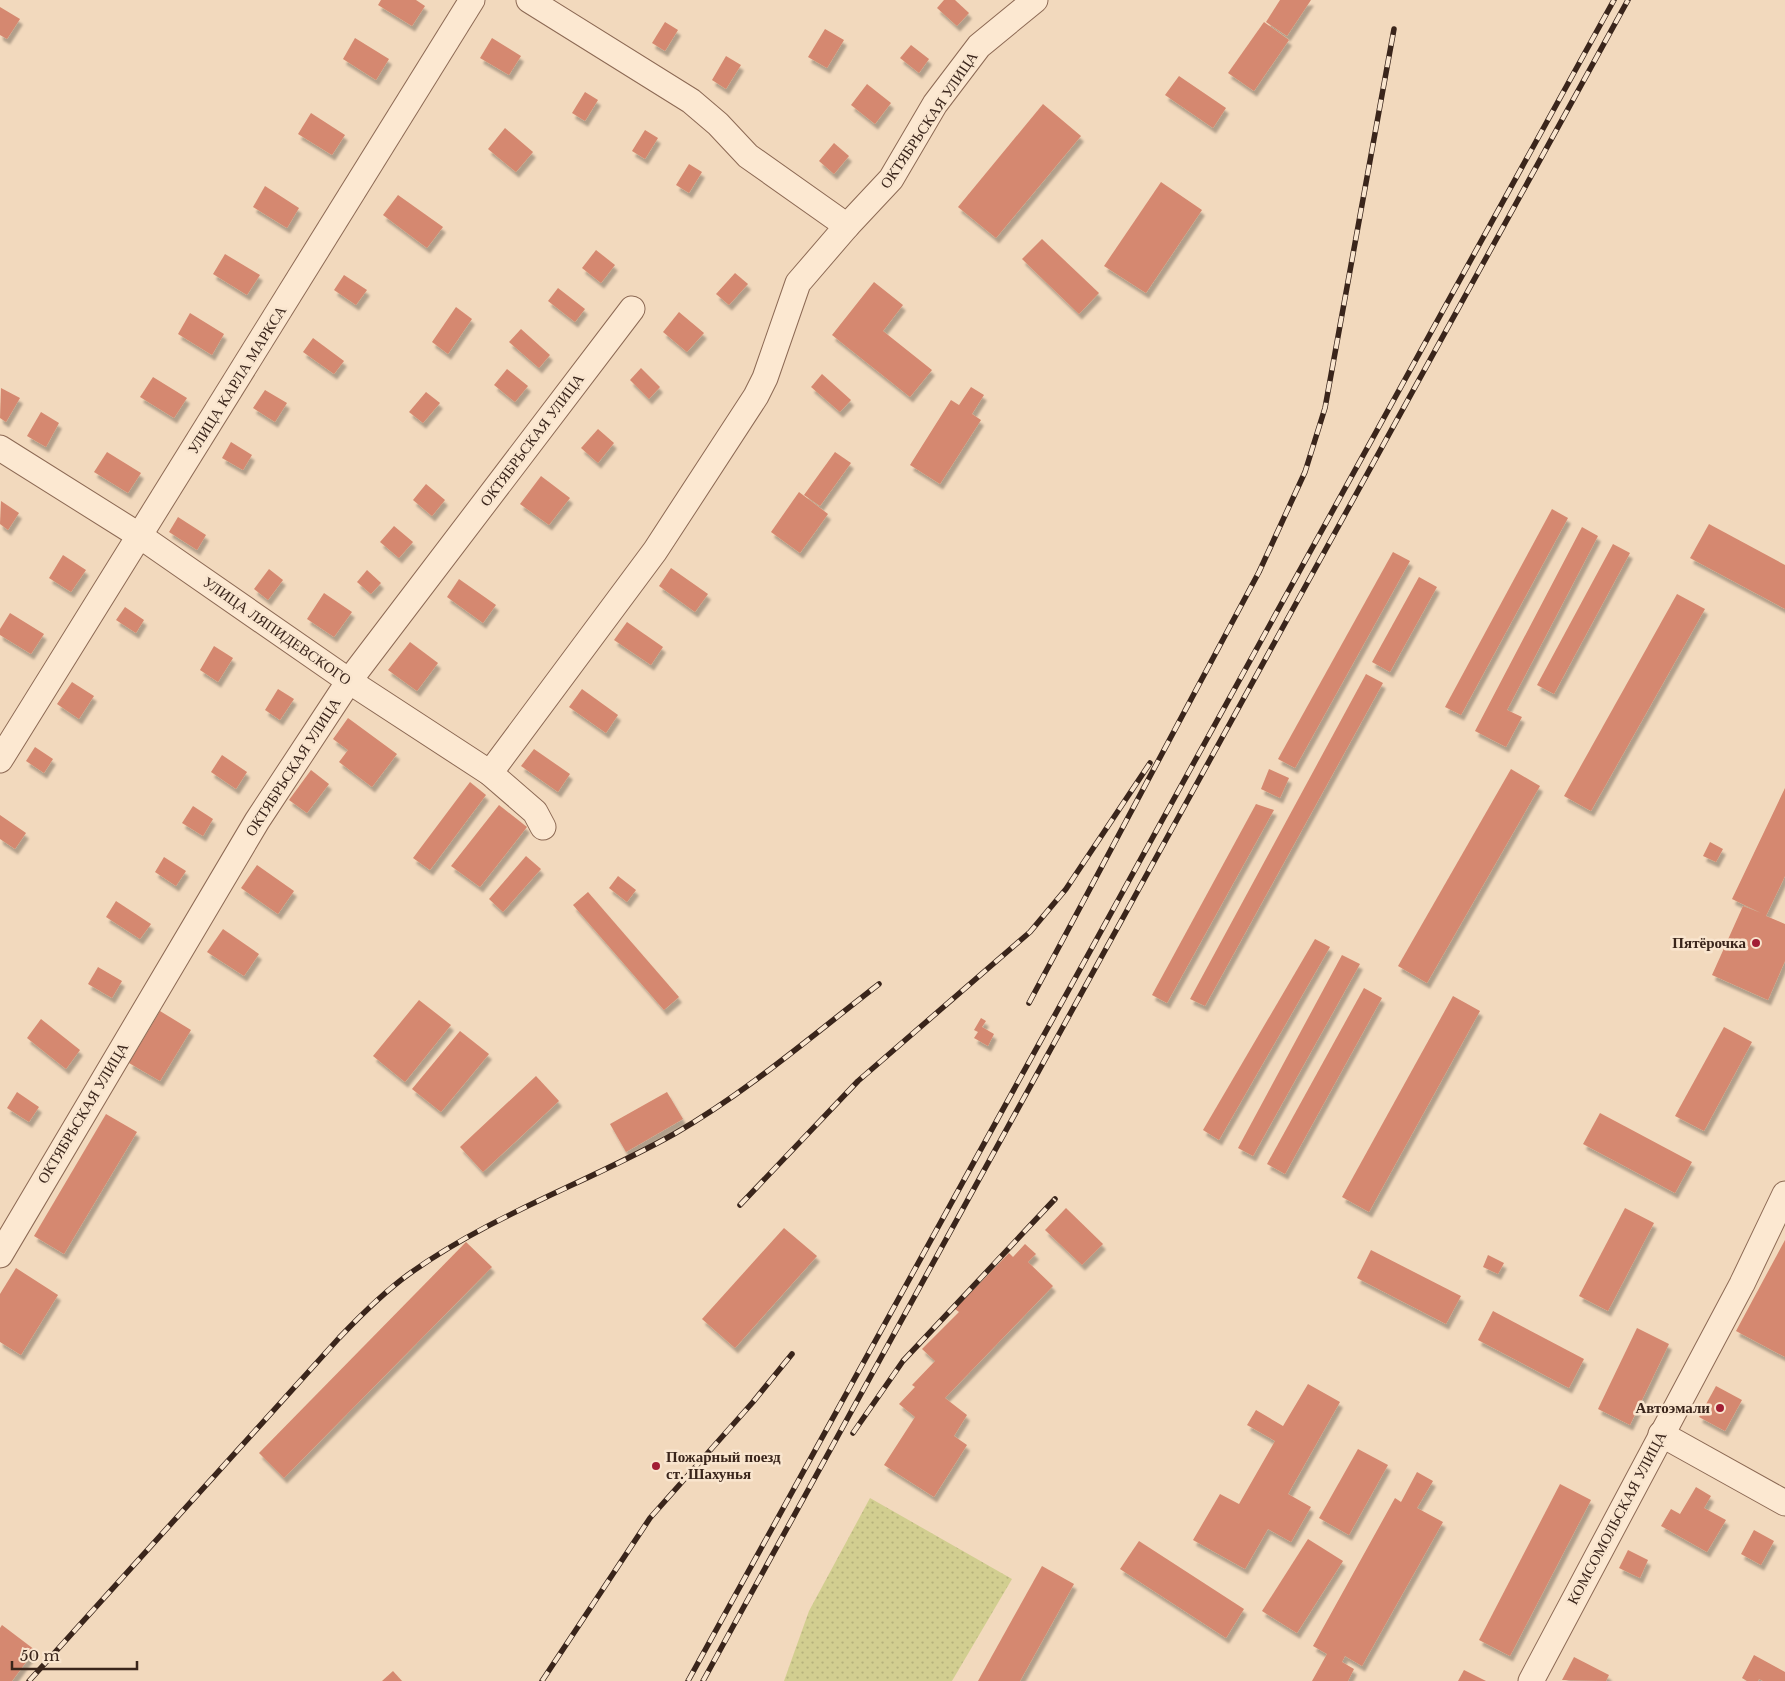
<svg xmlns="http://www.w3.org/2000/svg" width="1785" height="1681" font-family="'Libre Baskerville',serif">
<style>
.grass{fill:url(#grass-dots)}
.building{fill:#d5886f;filter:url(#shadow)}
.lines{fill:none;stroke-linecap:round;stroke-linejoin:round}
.minor-casing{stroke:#8c6954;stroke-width:27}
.minor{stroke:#fce8d1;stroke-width:25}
.rail-casing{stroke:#3a251b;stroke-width:5.5}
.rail{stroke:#f9e5ce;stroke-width:4;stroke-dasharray:11;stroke-linecap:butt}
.poi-dot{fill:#a21e35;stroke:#f9e5ce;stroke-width:2}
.labels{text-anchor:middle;stroke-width:5;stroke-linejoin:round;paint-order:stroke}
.street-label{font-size:15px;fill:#3a251b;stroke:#f9e5ce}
.poi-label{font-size:15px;font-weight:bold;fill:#3a251b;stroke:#f9e5ce;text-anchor:end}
</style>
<defs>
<pattern id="grass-dots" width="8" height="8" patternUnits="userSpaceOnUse" patternTransform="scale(1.25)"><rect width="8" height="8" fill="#d2ce90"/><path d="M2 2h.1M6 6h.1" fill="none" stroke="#b5b17c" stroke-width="1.8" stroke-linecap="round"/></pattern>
<filter id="shadow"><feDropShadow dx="3" dy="5.5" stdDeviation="1" flood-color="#0004"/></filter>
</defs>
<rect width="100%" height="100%" fill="#f2d9bd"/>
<polygon class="grass" points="870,1498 1012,1579 952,1681 784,1681 809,1611"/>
<g class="building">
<polygon points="381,0 416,0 425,6 412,26 378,5"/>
<polygon points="944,0 955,0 969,13 957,26 937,8"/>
<polygon points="1280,0 1311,0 1287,36 1266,22"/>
<polygon points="0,7 20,19 7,39 0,35"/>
<polygon points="665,22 678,30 665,51 652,43"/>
<polygon points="1264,22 1289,40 1254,91 1228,73"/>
<polygon points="825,29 844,40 827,68 808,57"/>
<polygon points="355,38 389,59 376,80 343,59"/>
<polygon points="492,38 521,56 509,75 480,58"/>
<polygon points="911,45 929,59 919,73 900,58"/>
<polygon points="726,56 741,65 726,89 712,80"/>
<polygon points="1179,76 1226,108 1213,128 1165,95"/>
<polygon points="867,84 891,103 875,124 851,105"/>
<polygon points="585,92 598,100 585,121 572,113"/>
<polygon points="1043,104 1081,136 996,238 958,207"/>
<polygon points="311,113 345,135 332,155 298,134"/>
<polygon points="505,128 533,152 516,172 488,149"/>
<polygon points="645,130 658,138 645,159 632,151"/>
<polygon points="834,143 849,156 834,174 819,161"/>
<polygon points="689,164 702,172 689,193 676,185"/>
<polygon points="1161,182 1202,210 1146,293 1104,266"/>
<polygon points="265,186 299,208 287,228 253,207"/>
<polygon points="398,195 443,227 427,248 383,215"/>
<polygon points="1042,239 1099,293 1079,314 1022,259"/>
<polygon points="596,250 615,265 601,283 582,268"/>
<polygon points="225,254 260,275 247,295 213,274"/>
<polygon points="735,273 748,284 729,305 716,294"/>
<polygon points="344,275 367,290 356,305 334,290"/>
<polygon points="874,282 903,305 883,331 932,370 910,397 832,335"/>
<polygon points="558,288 585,309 575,322 548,301"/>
<polygon points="456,307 472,319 448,354 432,342"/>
<polygon points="679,312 704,333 687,352 663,332"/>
<polygon points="190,313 224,334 212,355 178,334"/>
<polygon points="521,329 550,355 539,368 509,342"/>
<polygon points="313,338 344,361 334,374 303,352"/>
<polygon points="641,368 660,387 649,399 630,380"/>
<polygon points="507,369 528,386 515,402 494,385"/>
<polygon points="822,374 851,400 840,412 811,387"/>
<polygon points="153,377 187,398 174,418 140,397"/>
<polygon points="971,387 984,395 972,414 981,420 940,484 910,465 951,400 959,405"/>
<polygon points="1,388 20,398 6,422 0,418"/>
<polygon points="265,390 287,403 275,422 253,408"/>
<polygon points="426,392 440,403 423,423 409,412"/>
<polygon points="41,412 59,423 46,447 27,436"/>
<polygon points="598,429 614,443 598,463 581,448"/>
<polygon points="231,442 252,455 243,470 222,458"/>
<polygon points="107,452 141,473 128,493 94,472"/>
<polygon points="835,452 851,463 820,506 804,495"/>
<polygon points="541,476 570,498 549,525 520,504"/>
<polygon points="426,484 445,500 432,516 413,500"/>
<polygon points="799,492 828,514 800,553 771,532"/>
<polygon points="1,501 19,513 8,530 0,524"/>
<polygon points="1552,509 1568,518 1461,715 1445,707"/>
<polygon points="178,517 206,535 197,550 169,532"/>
<polygon points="1709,524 1785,565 1785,609 1690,558"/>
<polygon points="394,526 413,542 399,558 380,542"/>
<polygon points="1582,527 1598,536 1507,710 1522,717 1506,747 1475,731"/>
<polygon points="1613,544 1630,553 1554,694 1537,685"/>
<polygon points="1393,552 1410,561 1295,768 1278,759"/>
<polygon points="63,555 86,570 71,592 49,578"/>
<polygon points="671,568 708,594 695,612 659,586"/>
<polygon points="269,569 283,580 268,600 254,589"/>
<polygon points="367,570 381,583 371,594 357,582"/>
<polygon points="1419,577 1437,587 1390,672 1372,662"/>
<polygon points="459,579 496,605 483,623 447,597"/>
<polygon points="324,593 352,612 334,637 307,619"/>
<polygon points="1677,594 1705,609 1591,811 1564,796"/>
<polygon points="125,607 144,620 136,633 116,620"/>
<polygon points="10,613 44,634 31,654 0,635 0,629"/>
<polygon points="627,622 663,647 651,665 614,640"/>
<polygon points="410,642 438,663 417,691 388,670"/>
<polygon points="214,646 233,658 218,682 200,670"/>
<polygon points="1366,674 1383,683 1205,1006 1190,999"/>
<polygon points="72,682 94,696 79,719 57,704"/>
<polygon points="278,689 294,699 280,720 265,710"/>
<polygon points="582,689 618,715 606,733 569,707"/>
<polygon points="348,718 397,754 372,787 339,762 348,750 333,739"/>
<polygon points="35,747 53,759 44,773 26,761"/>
<polygon points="534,749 570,774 558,792 521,766"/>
<polygon points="222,755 247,772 236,789 211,772"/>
<polygon points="1269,769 1289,778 1280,798 1261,789"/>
<polygon points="1511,769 1540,786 1427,983 1398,966"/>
<polygon points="311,770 329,784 307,813 289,800"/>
<polygon points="470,782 486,795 430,870 413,858"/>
<polygon points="1785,788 1785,876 1766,916 1785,924 1785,961 1768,1000 1712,975 1743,906 1761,913 1732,899"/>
<polygon points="1256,804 1274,810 1167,1003 1152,995"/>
<polygon points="499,805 527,827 480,887 451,866"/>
<polygon points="193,806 213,819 203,836 182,823"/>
<polygon points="0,815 26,833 15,849 0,839"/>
<polygon points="1710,842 1723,849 1716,862 1703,856"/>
<polygon points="526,856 541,869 503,912 489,899"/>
<polygon points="164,857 186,871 176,886 155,872"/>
<polygon points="257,865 294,891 278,914 241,888"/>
<polygon points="618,876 636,890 627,902 609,888"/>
<polygon points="588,892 679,997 664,1010 573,905"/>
<polygon points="116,901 151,924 140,939 106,917"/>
<polygon points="223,929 259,954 244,976 207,952"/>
<polygon points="1315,939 1330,947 1219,1140 1203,1130"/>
<polygon points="1342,955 1360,964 1253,1156 1238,1148"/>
<polygon points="98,967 122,981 112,998 88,984"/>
<polygon points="1364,988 1382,998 1285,1174 1267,1164"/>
<polygon points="1453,996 1480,1011 1369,1212 1342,1197"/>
<polygon points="419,1000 451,1025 405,1082 373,1056"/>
<polygon points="160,1011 191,1030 160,1081 129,1063"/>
<polygon points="981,1018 986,1021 982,1027 994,1034 988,1046 974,1038 978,1032 974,1030"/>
<polygon points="41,1019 80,1050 66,1069 27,1038"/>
<polygon points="1724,1027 1752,1042 1704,1131 1675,1116"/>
<polygon points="460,1031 489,1054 441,1112 412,1089"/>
<polygon points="536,1076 559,1101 483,1172 460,1147"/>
<polygon points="17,1092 39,1107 29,1122 7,1108"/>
<polygon points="667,1092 683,1119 626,1152 610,1124"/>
<polygon points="1600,1113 1692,1162 1675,1193 1583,1144"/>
<polygon points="106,1114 137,1132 64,1254 34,1236"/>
<polygon points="1066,1208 1103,1244 1082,1265 1045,1230"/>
<polygon points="1625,1208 1654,1223 1608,1311 1579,1296"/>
<polygon points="784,1228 817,1256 735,1348 702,1319"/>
<polygon points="1785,1240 1785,1357 1736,1331"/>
<polygon points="466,1242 492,1267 284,1478 259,1453"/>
<polygon points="1025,1244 1036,1254 1028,1262 1053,1286 945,1398 967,1415 954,1436 967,1445 934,1497 884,1465 915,1417 899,1404 915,1387 912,1385 935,1361 922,1349 959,1312 955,1309 1009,1253 1013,1257"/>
<polygon points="1371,1250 1461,1296 1446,1324 1357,1278"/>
<polygon points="1488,1255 1504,1263 1498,1274 1483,1267"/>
<polygon points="16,1268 58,1295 21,1355 0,1342 0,1294"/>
<polygon points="1493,1311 1584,1359 1569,1388 1478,1340"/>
<polygon points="1637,1328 1669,1344 1630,1425 1598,1409"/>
<polygon points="1308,1384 1340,1402 1288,1494 1311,1507 1291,1542 1268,1529 1245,1569 1193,1540 1220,1494 1239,1504 1275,1441 1247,1425 1256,1410 1283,1426"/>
<polygon points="1716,1386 1742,1400 1725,1431 1699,1417"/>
<polygon points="1358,1449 1388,1465 1349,1535 1319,1518"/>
<polygon points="1417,1472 1433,1481 1417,1508 1443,1522 1362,1666 1345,1656 1342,1662 1354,1669 1348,1681 1312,1681 1327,1654 1313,1646 1395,1498 1401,1502"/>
<polygon points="1560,1484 1591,1500 1510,1656 1479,1640"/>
<polygon points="1696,1487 1711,1496 1704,1508 1726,1520 1707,1552 1661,1526 1671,1509 1680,1514"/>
<polygon points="1754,1530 1774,1541 1761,1565 1741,1554"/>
<polygon points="1308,1539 1343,1561 1297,1633 1262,1611"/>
<polygon points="1139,1541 1244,1609 1226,1638 1120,1569"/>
<polygon points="1628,1550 1648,1560 1640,1578 1619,1568"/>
<polygon points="1042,1566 1074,1584 1020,1681 978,1681"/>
<polygon points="2,1625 35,1650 12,1681 0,1681 0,1628"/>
<polygon points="1754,1655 1785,1672 1785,1681 1763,1681 1759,1679 1758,1681 1747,1681 1742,1678"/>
<polygon points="1574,1657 1609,1675 1606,1681 1562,1680"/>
<polygon points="1464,1670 1486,1681 1458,1681"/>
<polygon points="393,1671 402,1681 382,1681"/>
</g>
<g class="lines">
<defs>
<g id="minor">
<polyline points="529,0 691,101 718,124 748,156 847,226"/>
<polyline points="0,448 140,536 349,681 490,773 535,812 543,827"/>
<polyline points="0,760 472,0"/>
<polyline points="490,773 655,551 756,396 765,378 798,283 847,226 891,179 935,104 979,46 1035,0"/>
<polyline points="0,1255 257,821 349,681 632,309"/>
<polyline points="1661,1434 1785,1503"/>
<polyline points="1531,1681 1742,1284 1785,1194"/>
</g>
</defs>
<use href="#minor" class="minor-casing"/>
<use href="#minor" class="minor"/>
<defs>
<g id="rail">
<polyline points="1029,1003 1259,572 1305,472 1325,408 1394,29"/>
<polyline points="740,1205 858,1081 1030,932 1066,889 1150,763"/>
<polyline points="853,1433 903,1361 1055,1199"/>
<path d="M29 1681 339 1338C361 1315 384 1292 409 1274 491 1215 587 1183 674 1134 747 1092 813 1035 879 984"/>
<polyline points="542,1681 650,1518 753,1402 792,1354"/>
<polyline points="688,1681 1614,0"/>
<polyline points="703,1681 1628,0"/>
</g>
</defs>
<use href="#rail" class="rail-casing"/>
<use href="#rail" class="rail"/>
</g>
<g class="poi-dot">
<circle cx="1756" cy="943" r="5"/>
<circle cx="1720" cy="1408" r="5"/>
<circle cx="656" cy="1466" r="5"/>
</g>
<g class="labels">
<g class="street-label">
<text transform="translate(929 120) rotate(-56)" y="5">ОКТЯБРЬСКАЯ УЛИЦА</text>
<text transform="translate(237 380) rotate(-58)" y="5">УЛИЦА КАРЛА МАРКСА</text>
<text transform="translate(532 440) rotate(-53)" y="5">ОКТЯБРЬСКАЯ УЛИЦА</text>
<text transform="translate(277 631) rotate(35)" y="5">УЛИЦА ЛЯПИДЕВСКОГО</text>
<text transform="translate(293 767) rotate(-57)" y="5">ОКТЯБРЬСКАЯ УЛИЦА</text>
<text transform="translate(83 1113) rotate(-59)" y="5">ОКТЯБРЬСКАЯ УЛИЦА</text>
<text transform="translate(1617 1518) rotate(-62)" y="5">КОМСОМОЛЬСКАЯ УЛИЦА</text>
</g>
<g class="poi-label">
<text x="1746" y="948">Пятёрочка</text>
<text x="1710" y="1413">Автоэмали</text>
<text x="666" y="1462" text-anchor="start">Пожарный поезд<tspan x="666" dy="17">ст. Шахунья</tspan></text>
</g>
</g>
<path d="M12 1661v8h125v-8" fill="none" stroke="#3a251b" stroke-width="2.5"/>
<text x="20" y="1661" font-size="15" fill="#3a251b" stroke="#f9e5ce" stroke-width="4" paint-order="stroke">50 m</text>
</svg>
